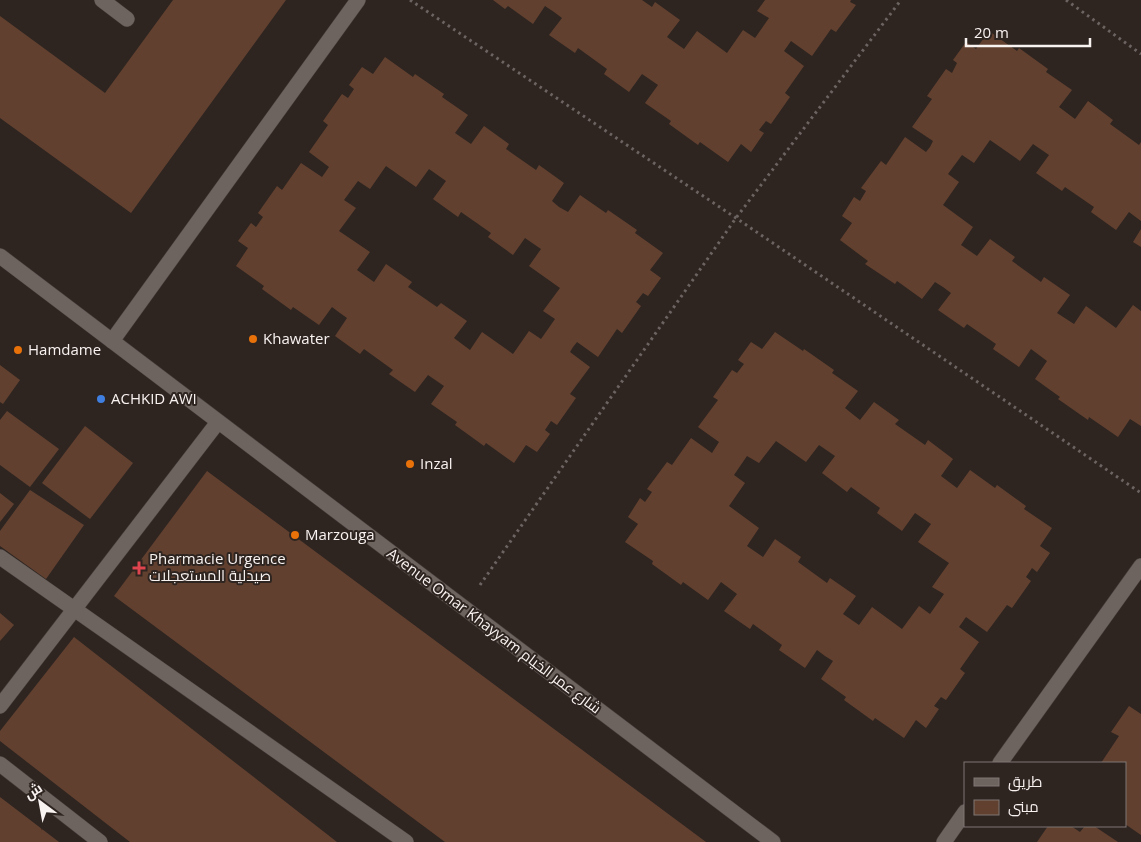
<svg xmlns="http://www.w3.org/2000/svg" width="1141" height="842" font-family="'Open Sans',Cairo,sans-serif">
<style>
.building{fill:#62402f;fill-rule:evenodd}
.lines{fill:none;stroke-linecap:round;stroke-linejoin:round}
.minor-casing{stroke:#48403d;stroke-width:16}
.path{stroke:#6c6461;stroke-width:3;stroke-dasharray:2.5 4;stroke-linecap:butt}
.minor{stroke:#6e645f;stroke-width:15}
.food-dot{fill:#e8710a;stroke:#2e2521;stroke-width:2}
.shop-dot{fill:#3f7fe0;stroke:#2e2521;stroke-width:2}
.health-dot{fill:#e0444e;stroke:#2e2521;stroke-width:2}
.labels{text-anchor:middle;stroke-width:4;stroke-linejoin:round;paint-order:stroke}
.poi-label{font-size:15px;fill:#f8f2f0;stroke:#2e2521;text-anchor:start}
.street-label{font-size:15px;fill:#f8f2f0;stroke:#2e2521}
</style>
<rect width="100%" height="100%" fill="#2e2521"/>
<g class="building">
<polygon points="173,0 286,0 131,213 0,118 0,16 105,93"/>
<polygon points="493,0 642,0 652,7 655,2 680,20 667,37 684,49 697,31 727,53 743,30 755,38 769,18 757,11 765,0 851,0 850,2 856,5 836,32 831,29 812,56 791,41 784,51 804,66 785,93 790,97 771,124 766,121 759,130 764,133 751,152 741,144 728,162 700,142 698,145 669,124 671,121 645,103 658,85 642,74 629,92 604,74 607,69 578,48 575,53 549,35 562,18 554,12 545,6 533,24 508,6 505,9"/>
<polygon points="989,31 1017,51 1019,48 1048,69 1046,72 1072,90 1059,107 1075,119 1088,101 1113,120 1110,124 1139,145 1141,142 1141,221 1129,212 1116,230 1091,212 1094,207 1065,187 1062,191 1036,173 1049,155 1033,144 1020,161 990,140 974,163 962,155 948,174 959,182 943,205 973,227 961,245 977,256 990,239 1015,257 1012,261 1041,282 1044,277 1070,295 1057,313 1074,324 1086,306 1116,328 1133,305 1141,311 1141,426 1130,419 1118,437 1089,417 1088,420 1058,399 1060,397 1035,379 1047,361 1031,349 1019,367 993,349 996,344 967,324 964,328 938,310 951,293 943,287 935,282 922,299 897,281 895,284 865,264 868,261 840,240 852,223 842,216 854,197 860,201 866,191 861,188 881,161 886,165 905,137 926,152 930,147 933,141 912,127 932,99 927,96 946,69 952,73 957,63 953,60 966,42 976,49"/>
<path d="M385 57 413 77 415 74 444 94 442 97 468 115 455 133 471 144 484 126 509 144 506 149 536 170 539 165 564 183 552 201 559 207 568 212 580 195 606 213 608 210 637 230 635 233 663 253 650 270 661 278 648 296 643 293 636 302 641 306 622 333 617 329 598 357 577 342 573 347 570 352 590 367 570 394 576 398 557 425 551 421 545 430 550 434 537 452 526 445 514 463 486 443 484 446 455 425 457 422 431 404 444 386 428 375 415 392 389 374 393 370 364 349 360 354 335 336 347 318 340 313 332 307 319 325 293 307 291 310 262 289 264 286 236 266 248 248 238 241 251 223 256 227 263 217 258 213 277 186 282 190 301 163 322 177 329 167 309 152 328 125 323 121 342 94 348 98 354 89 349 85 362 67 373 74ZM386 166 416 187 429 169 446 181 433 199 458 217 461 212 491 233 488 237 513 255 525 238 541 249 529 266 560 288 543 311 555 319 541 339 529 331 513 354 482 332 470 350 454 338 467 321 441 303 437 307 408 287 412 282 386 264 374 282 357 270 370 252 339 231 356 208 344 200 358 181 370 189Z"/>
<polygon points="1141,229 1141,247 1133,242"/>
<path d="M775 332 803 351 804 349 834 370 832 373 858 391 845 408 860 420 874 402 899 420 895 424 925 445 928 440 953 459 941 476 957 488 970 470 995 488 997 485 1026 506 1024 509 1052 528 1040 546 1050 553 1037 572 1032 568 1026 577 1031 581 1012 608 1007 605 987 632 966 617 959 627 979 642 960 669 965 673 946 700 941 697 934 706 939 709 926 728 916 720 904 738 875 718 873 721 844 700 846 697 821 679 833 661 825 656 817 650 805 668 779 650 782 645 753 624 750 629 724 611 737 594 721 582 708 600 683 582 681 585 652 564 653 561 625 542 638 524 628 517 640 498 645 502 652 492 647 489 667 462 672 465 691 438 712 453 719 442 698 427 718 400 713 397 732 370 737 373 744 364 738 360 751 342 762 349ZM776 441 806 462 819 445 835 456 822 473 847 492 851 487 880 508 877 513 902 531 915 513 931 524 918 542 949 563 932 587 944 594 930 614 919 606 902 629 872 607 859 625 843 614 856 596 830 578 827 583 798 562 801 557 775 539 763 557 747 546 759 528 729 506 745 483 734 475 747 456 759 463Z"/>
<polygon points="0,365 20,380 3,404 0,402"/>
<polygon points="7,411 59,449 30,487 0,465 0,420"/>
<polygon points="85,426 133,463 90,519 42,483"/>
<polygon points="207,471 706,842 445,842 114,596"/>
<polygon points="30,490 84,525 46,579 0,546 0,531"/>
<polygon points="0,493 14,504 0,522"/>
<polygon points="0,613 14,625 0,641"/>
<polygon points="74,637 337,842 130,842 0,741 0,731"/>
<polygon points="1129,706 1141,714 1141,835 1125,824 1125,763 1101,763 1119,736 1111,732"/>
<polygon points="0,797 59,842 0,842"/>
<polygon points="1048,826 1071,826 1080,832 1085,826 1094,826 1118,842 1037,842"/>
</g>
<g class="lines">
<defs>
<g id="minor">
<polyline points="102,0 127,19"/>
<polyline points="0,256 773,842"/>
<polyline points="112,341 358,0"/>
<polyline points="0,557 406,842"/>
<polyline points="0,706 218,422"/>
<polyline points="1000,763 1141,566"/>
<polyline points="0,764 100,842"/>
<polyline points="944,842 965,812"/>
</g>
</defs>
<use href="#minor" class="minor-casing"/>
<g class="path">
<polyline points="410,0 736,218 1141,493"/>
<polyline points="1066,0 1141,54"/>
<polyline points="480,585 736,218 901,0"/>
</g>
<use href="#minor" class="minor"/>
</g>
<g class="food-dot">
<circle cx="253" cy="339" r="5"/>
<circle cx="18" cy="350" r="5"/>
<circle cx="410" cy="464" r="5"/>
<circle cx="295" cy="535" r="5"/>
</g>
<circle class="shop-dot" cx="101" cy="399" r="5"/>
<path class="health-dot" d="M136.5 560.5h5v5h5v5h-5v5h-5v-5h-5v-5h5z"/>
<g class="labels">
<g class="poi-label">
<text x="263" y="344">Khawater</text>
<text x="28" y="355">Hamdame</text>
<text x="111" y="404">ACHKID AWI</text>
<text x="420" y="469">Inzal</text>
<text x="305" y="540">Marzouga</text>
<text x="149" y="564">Pharmacie Urgence<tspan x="149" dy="17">صيدلية المستعجلات</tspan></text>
</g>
<g class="street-label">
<text transform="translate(494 631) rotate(37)" y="5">Avenue Omar Khayyam شارع عمر الخيام</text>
</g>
</g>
<rect x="964" y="762" width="162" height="65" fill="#2e2521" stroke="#7f7774"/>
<rect x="974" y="778" width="25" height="8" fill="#6e645f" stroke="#7f7774"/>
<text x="1008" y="787" font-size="15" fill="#f8f2f0">طريق</text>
<rect x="974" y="800" width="25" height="15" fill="#62402f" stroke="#7f7774"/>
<text x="1008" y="812" font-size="15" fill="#f8f2f0">مبنى</text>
<g transform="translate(40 802) rotate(328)" stroke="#2e2521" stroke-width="4" paint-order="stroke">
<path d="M0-4L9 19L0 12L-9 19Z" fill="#f8f2f0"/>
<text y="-8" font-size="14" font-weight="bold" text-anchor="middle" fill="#f8f2f0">ش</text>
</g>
<path d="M966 38v8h124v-8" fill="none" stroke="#f8f2f0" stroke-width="2.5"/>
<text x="974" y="38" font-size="15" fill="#f8f2f0" stroke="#2e2521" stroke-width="4" paint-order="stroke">20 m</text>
</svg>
